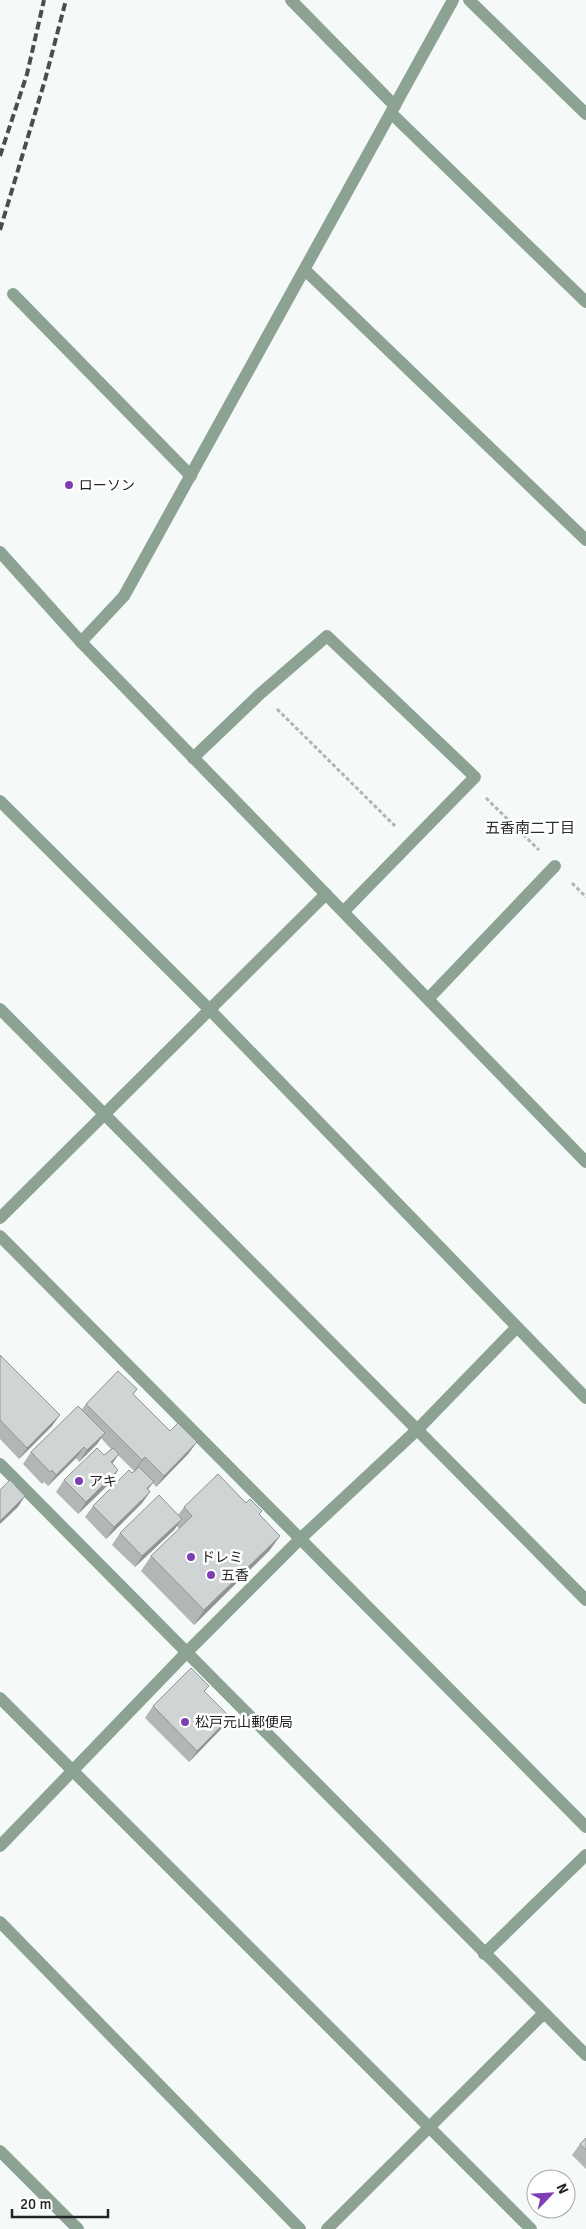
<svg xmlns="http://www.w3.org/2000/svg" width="586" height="2229" font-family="Signika,'Noto Sans JP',sans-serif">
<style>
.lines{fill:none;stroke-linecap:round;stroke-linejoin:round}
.path{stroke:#b1b5b4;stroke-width:3;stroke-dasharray:4 2.5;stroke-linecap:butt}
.lane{stroke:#8ca394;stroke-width:12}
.street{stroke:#8ca394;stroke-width:12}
.rail{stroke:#4b4d4d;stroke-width:4;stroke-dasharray:8 4;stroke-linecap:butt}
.wall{fill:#b2b6b6}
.shaded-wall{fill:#919494}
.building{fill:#cfd4d4;stroke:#919494}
.poi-dot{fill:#7f3fb4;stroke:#fff;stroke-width:2}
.labels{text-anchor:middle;stroke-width:5;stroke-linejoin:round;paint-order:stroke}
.poi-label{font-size:14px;fill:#222323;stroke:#fff;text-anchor:start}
.neighbourhood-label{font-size:15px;fill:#2a2e2d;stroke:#fff}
</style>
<rect width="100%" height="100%" fill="#f5faf9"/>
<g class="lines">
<g class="path">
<polyline points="277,709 395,826"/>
<polyline points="486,798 539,850"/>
<polyline points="572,883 586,897"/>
</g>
<g class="lane">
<polyline points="291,0 395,106"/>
<polyline points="469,0 586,114"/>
<polyline points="13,294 191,476"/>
<polyline points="193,758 261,693 327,636 475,777 344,911"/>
<polyline points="428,999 555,866"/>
<polyline points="0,1236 586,1827"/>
</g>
<g class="street">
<polyline points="391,113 586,302"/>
<polyline points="305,270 586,540"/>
<polyline points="0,552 81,642 586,1162"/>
<polyline points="81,642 124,596 453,0"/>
<polyline points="0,801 209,1009 586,1398"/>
<polyline points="0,1009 586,1600"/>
<polyline points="0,1218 326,894"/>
<polyline points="0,1464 586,2055"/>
<polyline points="0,1698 531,2229"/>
<polyline points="0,1846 188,1651 300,1539 418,1429 517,1327"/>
<polyline points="0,1922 300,2229"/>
<polyline points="484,1954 586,1855"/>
<polyline points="0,2151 78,2229"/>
<polyline points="327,2229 543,2014"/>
</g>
<g class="rail">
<polyline points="0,156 27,74 44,0"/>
<polyline points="0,230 45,80 66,0"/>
</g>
</g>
<g class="wall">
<polygon points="0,1355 52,1426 19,1459 0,1439"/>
<polygon points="137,1389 133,1395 189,1453 156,1487 153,1483 148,1490 150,1492 142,1503 106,1539 85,1517 93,1506 134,1471 118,1455 112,1464 111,1482 78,1514 56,1492 64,1480 104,1455 111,1449 101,1438 97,1444 79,1462 76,1458 48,1486 44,1482 42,1484 23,1464 31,1452 82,1409 86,1404"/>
<polygon points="246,1503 280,1536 269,1551 194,1625 141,1571 151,1556 179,1529 177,1526 174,1530 135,1567 112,1545 120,1533 178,1515 184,1507"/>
<polygon points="209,1686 204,1692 222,1728 189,1762 145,1718 153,1706"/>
<polygon points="586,2138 586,2169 572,2155 580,2144"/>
</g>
<g class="shaded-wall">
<polygon points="60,1415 52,1426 19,1459 27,1448"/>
<polygon points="105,1433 97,1444 79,1462 87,1450"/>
<polygon points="197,1442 189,1453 156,1487 164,1476"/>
<polygon points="84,1447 76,1458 48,1486 56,1475"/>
<polygon points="119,1454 111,1465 111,1462"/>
<polygon points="145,1457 137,1468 134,1471 142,1460"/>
<polygon points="118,1470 111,1482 78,1514 86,1502"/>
<polygon points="150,1492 142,1503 106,1539 114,1527"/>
<polygon points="25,1496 18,1507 0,1524 0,1521"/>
<polygon points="182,1519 174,1530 135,1567 142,1556"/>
<polygon points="280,1536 269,1551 194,1625 204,1610"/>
<polygon points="230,1717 222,1728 189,1762 197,1751"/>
</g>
<g class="building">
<polygon points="0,1355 60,1415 27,1448 0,1420"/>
<polygon points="118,1371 137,1389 133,1394 170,1431 178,1423 197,1442 164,1476 145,1457 142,1460 86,1404"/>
<polygon points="78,1406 105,1433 87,1450 84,1447 56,1475 52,1470 50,1472 31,1452"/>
<polygon points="97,1448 104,1455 113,1448 119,1454 111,1462 118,1470 86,1502 64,1480"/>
<polygon points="139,1467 154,1482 147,1488 150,1492 114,1527 93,1506 129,1470 132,1473"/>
<polygon points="218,1474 246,1503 250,1499 262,1511 259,1514 280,1536 204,1610 151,1556 192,1516 184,1507"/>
<polygon points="10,1480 25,1496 0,1521 0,1490"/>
<polygon points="159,1495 182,1519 142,1556 120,1533"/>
<polygon points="191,1668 209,1686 204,1691 230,1717 197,1751 153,1706"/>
<polygon points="586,2138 586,2150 580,2144"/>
</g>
<g class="poi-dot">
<circle cx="69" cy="485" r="5"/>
<circle cx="79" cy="1481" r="5"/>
<circle cx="191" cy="1557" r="5"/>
<circle cx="211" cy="1575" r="5"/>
<circle cx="185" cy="1722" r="5"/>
</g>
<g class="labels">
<g class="poi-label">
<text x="79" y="490">ローソン</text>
<text x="89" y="1486">アキ</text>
<text x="201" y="1562">ドレミ</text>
<text x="221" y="1580">五香</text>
<text x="195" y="1727">松戸元山郵便局</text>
</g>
<g class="neighbourhood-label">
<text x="530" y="833">五香南二丁目</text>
</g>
</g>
<g transform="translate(551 2194) rotate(65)"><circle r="24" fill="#ffffff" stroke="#a7a7a7"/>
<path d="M0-4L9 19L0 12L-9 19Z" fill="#7f3fb4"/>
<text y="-8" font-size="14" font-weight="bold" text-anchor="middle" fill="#222323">N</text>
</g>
<path d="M12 2209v8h96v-8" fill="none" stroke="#222323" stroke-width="2.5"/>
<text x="20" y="2209" font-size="15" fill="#222323" stroke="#ffffff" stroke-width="4" paint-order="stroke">20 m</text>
</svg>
